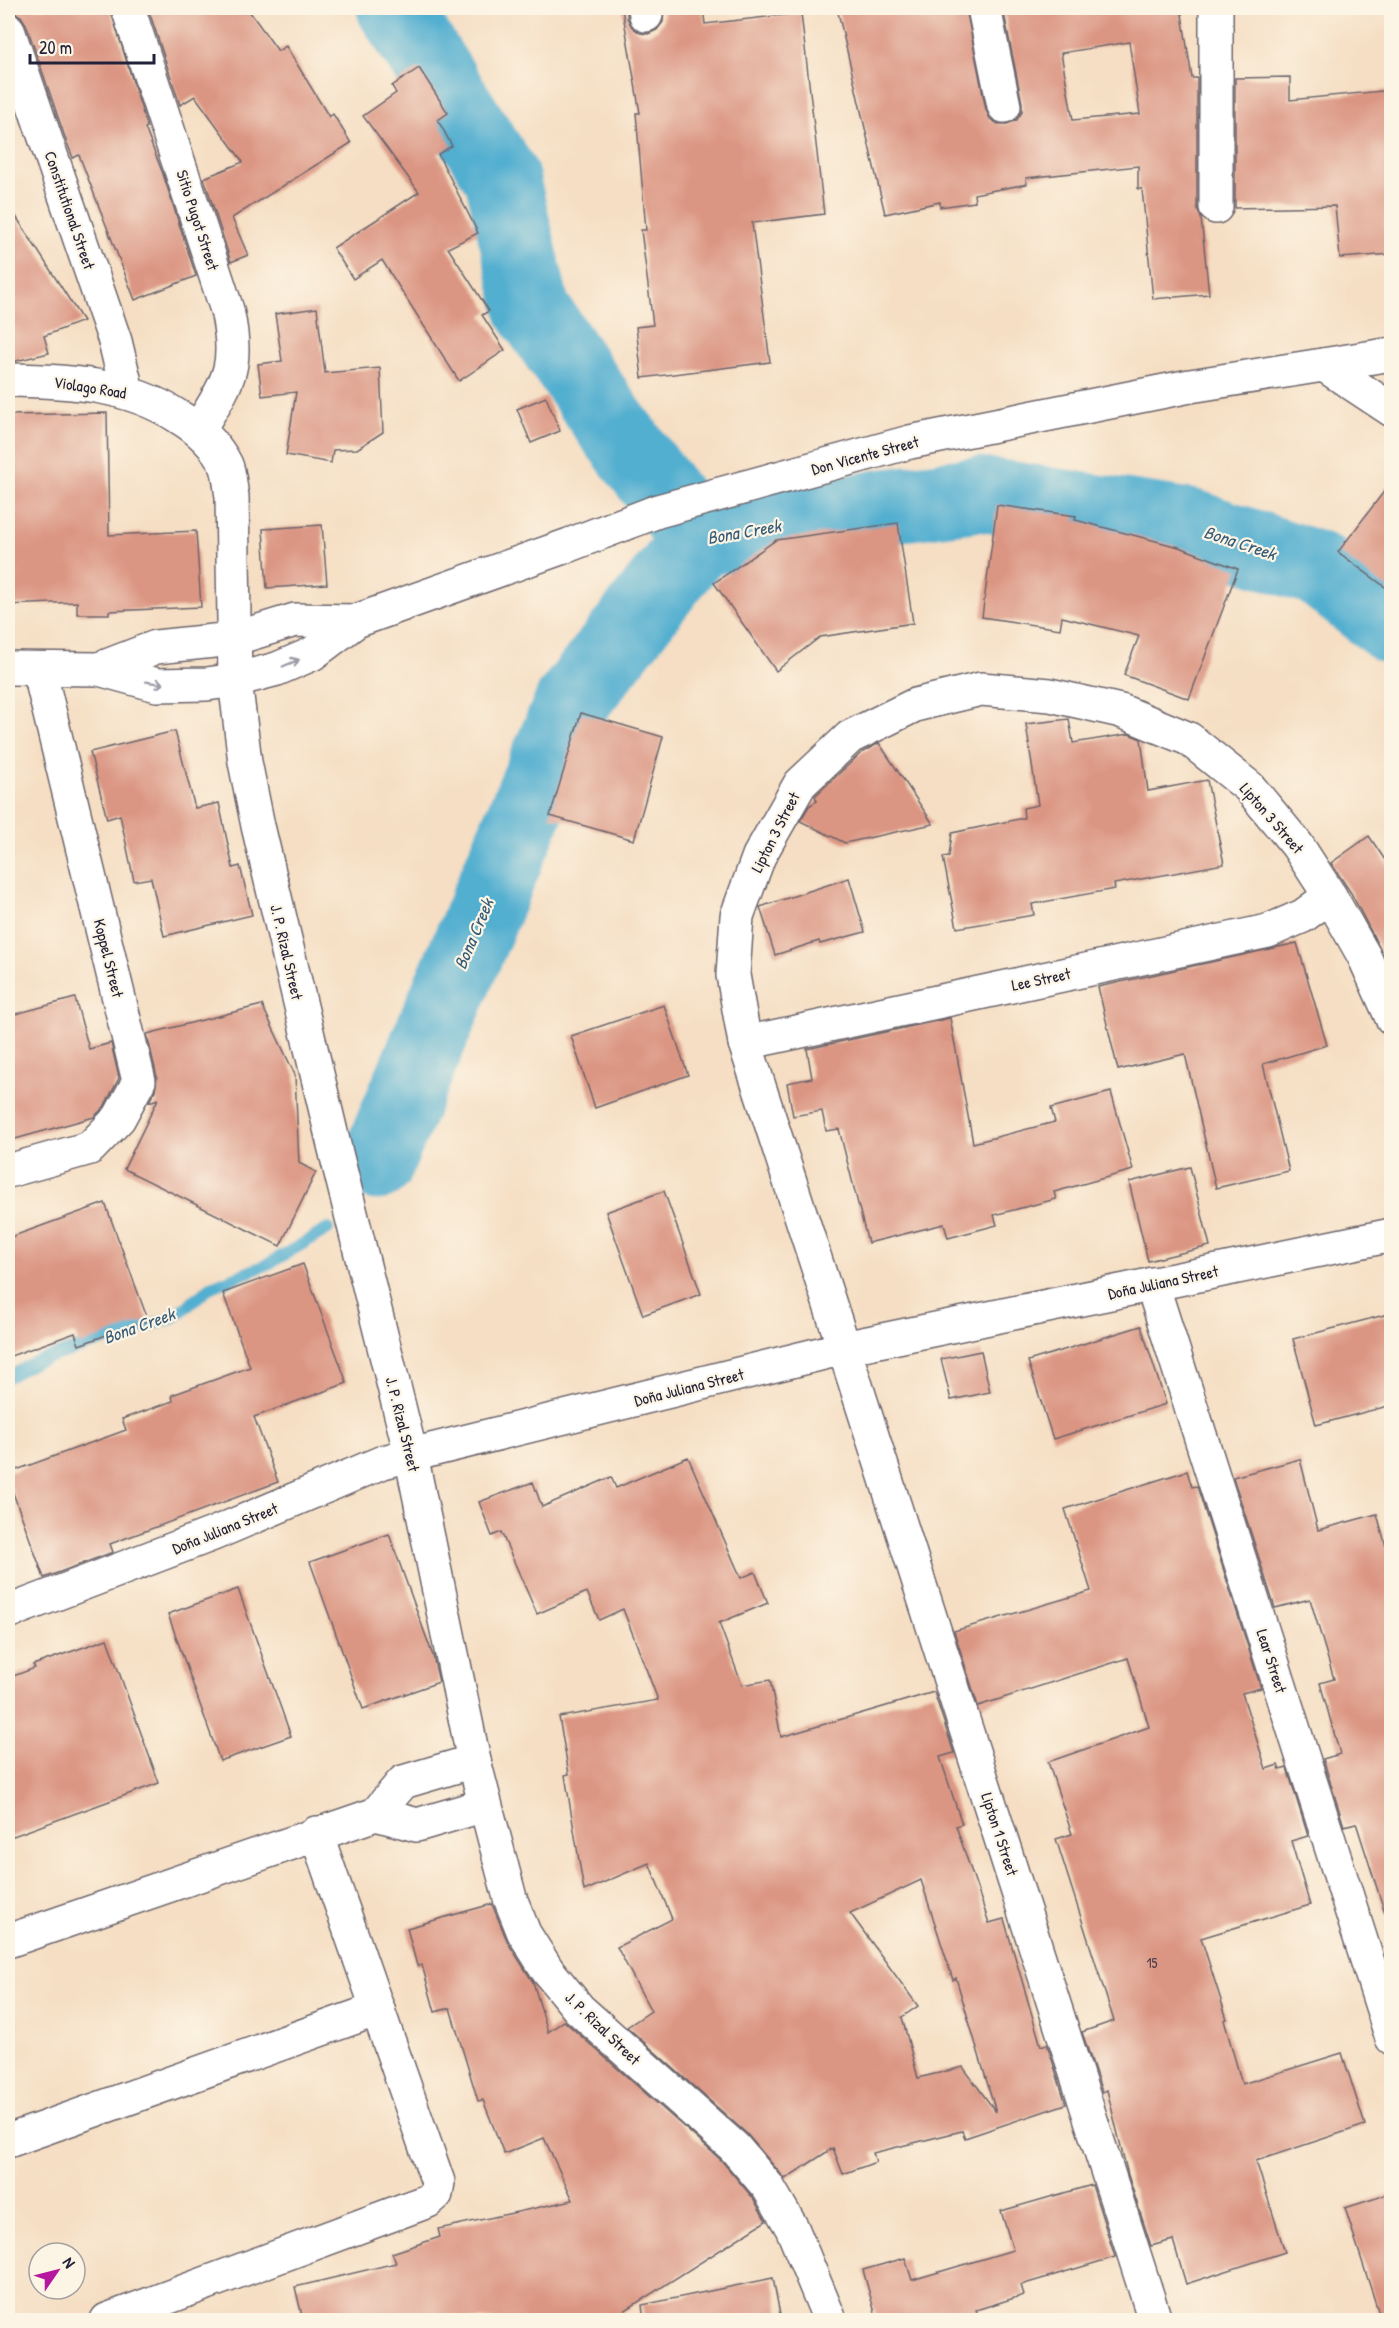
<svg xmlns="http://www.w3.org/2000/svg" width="1399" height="2328" font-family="'Patrick Hand',sans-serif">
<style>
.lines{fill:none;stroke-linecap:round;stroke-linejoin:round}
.stream{stroke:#52afd0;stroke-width:12}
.river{stroke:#52afd0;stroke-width:75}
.building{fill:#db9683;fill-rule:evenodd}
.minor-casing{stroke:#6c646b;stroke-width:36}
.tertiary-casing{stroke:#6c646b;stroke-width:36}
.minor{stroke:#fff;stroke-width:33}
.tertiary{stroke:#fff;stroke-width:33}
.oneway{stroke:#9c9ca7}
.labels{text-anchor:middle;stroke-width:4.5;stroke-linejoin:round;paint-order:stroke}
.number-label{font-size:14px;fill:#503f4d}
.street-label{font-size:16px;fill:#22223b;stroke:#fcf5e5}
.water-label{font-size:18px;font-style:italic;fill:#355a77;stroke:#fcf5e5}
</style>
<rect width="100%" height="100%" fill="#fcf5e5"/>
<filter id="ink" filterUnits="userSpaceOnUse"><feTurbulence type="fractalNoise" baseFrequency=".0167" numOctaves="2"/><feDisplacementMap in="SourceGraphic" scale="12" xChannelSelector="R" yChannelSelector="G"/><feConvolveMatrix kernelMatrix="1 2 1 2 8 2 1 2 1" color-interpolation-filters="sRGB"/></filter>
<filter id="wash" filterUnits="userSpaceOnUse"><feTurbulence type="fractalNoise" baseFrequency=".008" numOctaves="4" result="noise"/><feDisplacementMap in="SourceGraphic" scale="24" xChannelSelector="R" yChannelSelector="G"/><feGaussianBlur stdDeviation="1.35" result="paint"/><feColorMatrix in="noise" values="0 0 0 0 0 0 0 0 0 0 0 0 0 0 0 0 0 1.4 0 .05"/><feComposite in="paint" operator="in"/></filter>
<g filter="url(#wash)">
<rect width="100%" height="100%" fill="#f5dec3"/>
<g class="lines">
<polyline class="stream" points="8,1377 35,1362 173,1318 211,1287 268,1264 328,1229"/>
<g class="river">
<polyline points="394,8 502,178 533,310 610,423 698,540"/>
<polyline points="377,1163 572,702 698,540 886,506 979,494 1190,526 1318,569 1392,627"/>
</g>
</g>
<g id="blocks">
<g class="building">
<polygon points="12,8 110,8 147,127 145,128 163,174 196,276 135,300 79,155 73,158 66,140 26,24 21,16 13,12"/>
<polygon points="148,8 247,8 278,51 286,46 329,117 333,114 351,143 232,218 248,255 231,262 204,178 243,162 195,96 180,105"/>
<polygon points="622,8 627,8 627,18 632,27 640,33 648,34 657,30 663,22 664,8 703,8 705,24 801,13 824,214 752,223 770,362 642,378 636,327 653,325 641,230 646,230 636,113 640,113"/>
<path d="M837 8H966L986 110 990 119 998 124H1007L1017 120 1022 112V103L1003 8H1181L1192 78H1197V207L1201 218 1209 294 1153 299 1142 189H1138V166L1026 178 1027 184 974 194 975 202 940 207V202L885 214ZM1129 42 1140 114 1073 120 1061 53Z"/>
<polygon points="419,68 448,113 438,120 452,146 438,154 478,233 448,248 489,311 482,315 505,350 459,381 382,260 353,279 333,248 419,192 363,116 396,93 392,86"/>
<polygon points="1290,77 1290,100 1392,90 1392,254 1340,258 1335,206 1235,208 1235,78"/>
<polygon points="8,204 83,321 44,336 49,353 16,361 8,361"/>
<polygon points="317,308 325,373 380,368 383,432 357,449 333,450 331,463 286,455 296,392 262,396 258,364 282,361 275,314"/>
<polygon points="546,397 560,431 531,443 517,409"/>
<polygon points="107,413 109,535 196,531 201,607 109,611 109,614 77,614 77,602 8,605 8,415"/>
<polygon points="1392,481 1392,592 1338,552"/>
<polygon points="997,505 1076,516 1075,520 1179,547 1238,569 1189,699 1124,675 1139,636 1062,617 1060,629 982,617"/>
<polygon points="898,523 913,623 820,637 776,671 714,583 776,540"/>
<polygon points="322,525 327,584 267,588 263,529"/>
<polygon points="581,713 663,737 634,840 550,816"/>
<polygon points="1069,719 1073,743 1129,734 1141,739 1148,791 1207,780 1224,864 1114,884 1115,889 1032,904 1034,915 957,928 943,857 949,856 952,833 1024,818 1023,808 1038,805 1026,724"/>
<polygon points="175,731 195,808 219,803 233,868 240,866 252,915 164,936 151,878 134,881 120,815 107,819 90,752"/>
<polygon points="879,743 933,824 845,843 800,821 809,806 817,801 815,796 861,753"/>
<polygon points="1369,836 1391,869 1391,970 1351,893 1331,863"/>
<polygon points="849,878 865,932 820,944 819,941 775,955 760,907"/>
<polygon points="1297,943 1327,1045 1263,1064 1289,1171 1216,1188 1185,1054 1118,1070 1098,987"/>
<polygon points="75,998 89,1049 111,1043 119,1078 104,1107 94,1117 8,1141 8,1016"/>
<polygon points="262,1005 295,1075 299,1163 316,1172 280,1246 124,1169 158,1099 149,1102 155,1090 157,1077 147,1034"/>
<polygon points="664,1005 688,1075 595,1108 571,1036"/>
<polygon points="950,1018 973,1143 1055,1122 1051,1108 1111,1092 1133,1170 1054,1192 1056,1199 994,1215 997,1225 948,1238 944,1224 868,1243 839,1129 826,1131 822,1111 793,1116 787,1083 812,1078 807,1049"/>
<polygon points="1190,1167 1210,1246 1148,1261 1129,1182"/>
<polygon points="664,1191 701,1294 643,1315 606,1212"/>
<polygon points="105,1203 148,1320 79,1345 75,1333 8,1357 8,1238"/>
<polygon points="303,1264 347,1383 254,1417 278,1482 110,1544 113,1552 44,1578 8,1479 8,1473 126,1430 122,1419 173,1401 172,1395 250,1367 223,1293"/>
<polygon points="1392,1313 1392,1405 1316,1425 1293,1339"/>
<polygon points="1141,1326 1166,1404 1053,1439 1028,1361"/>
<polygon points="981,1351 990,1392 951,1400 941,1359"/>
<path d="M688 1457 741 1578 755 1572 768 1603 719 1623 742 1685 770 1680 781 1737 934 1692 954 1753 940 1757 962 1824 956 1826 989 1923 1004 1919 1041 2046 1047 2044 1066 2104 965 2138 962 2131 873 2153 876 2162 843 2174 833 2148 785 2179 746 2133 627 2027 651 2011 617 1947 672 1919 649 1863 584 1891 565 1775 569 1774 559 1717 658 1700 623 1609 599 1620 587 1592 537 1614 501 1532 492 1536 479 1502 533 1482 542 1507 611 1477 616 1488ZM921 1880 953 1980 956 1978 996 2112 963 2067 918 2078 902 2017 918 2006 850 1913Z"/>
<polygon points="1300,1459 1318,1530 1377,1514 1392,1568 1392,1912 1385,1913 1356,1823 1344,1826 1323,1759 1340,1754 1320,1683 1334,1679 1310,1599 1275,1608 1233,1477"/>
<polygon points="1187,1471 1192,1487 1197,1486 1261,1688 1242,1693 1266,1769 1278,1765 1280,1770 1287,1768 1308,1836 1291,1841 1310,1905 1201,1938 1227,2019 1224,2020 1242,2084 1342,2053 1365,2125 1256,2161 1285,2252 1186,2284 1173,2240 1151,2246 1128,2175 1107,2090 1102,2092 1082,2032 1114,2021 1056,1839 1072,1834 1048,1762 1149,1727 1128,1658 978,1706 954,1631 1091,1591 1065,1509"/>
<polygon points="389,1534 433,1656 439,1682 363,1709 310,1562"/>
<polygon points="238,1589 291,1736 220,1761 168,1614"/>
<polygon points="107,1639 159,1783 8,1838 8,1678 35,1668 33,1665"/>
<polygon points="492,1904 508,1943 533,1982 548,2032 564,2021 721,2160 753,2198 766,2221 610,2320 303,2320 295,2287 396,2263 392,2253 440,2237 438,2229 573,2200 544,2138 504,2154 483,2100 478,2101 450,2008 435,2012 422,1965 417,1966 407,1928"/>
<polygon points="1092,2185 1115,2257 1021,2285 1024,2295 976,2310 980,2320 877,2320 863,2270 905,2258 912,2280 1013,2250 1001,2211"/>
<polygon points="1392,2193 1392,2320 1381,2320 1345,2208"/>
<polygon points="773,2278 781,2320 644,2320 642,2305"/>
</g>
</g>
</g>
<g filter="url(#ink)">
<use href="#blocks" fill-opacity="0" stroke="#6c646b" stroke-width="1.5"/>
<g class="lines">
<defs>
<g id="minor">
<path d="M128 8 227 310C240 368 228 381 199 429"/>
<polyline points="645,8 646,15"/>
<polyline points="984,8 1004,106"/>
<polyline points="8,30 115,341 127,391"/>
<polyline points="1216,207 1216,8"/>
<polyline points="1324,365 1392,410"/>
<polyline points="235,680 245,762 258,826 334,1145 411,1455 474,1761 510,1898 524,1933 548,1971 579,2009 734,2147 768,2187 792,2228 830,2320"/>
<polyline points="745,1043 1268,931 1303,916 1330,896"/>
<polyline points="8,1171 90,1148 119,1118 139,1081 39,669"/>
<polyline points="1152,1284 1392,2038"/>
<polyline points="8,1612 213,1534 383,1462 844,1348 1392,1235"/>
<polyline points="376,1814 417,1825 485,1805"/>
<polyline points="8,1941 376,1814 403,1782 474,1761"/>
<polyline points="8,2141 378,2009"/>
<polyline points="107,2320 428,2201 436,2194 438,2182 316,1833"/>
<polyline points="1155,2320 844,1348 745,1043 733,975 737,916 759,856 800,784 850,737 915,705 981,689 1050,695 1121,711 1189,739 1249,787 1297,845 1330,896 1364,956 1392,1018"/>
</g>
<g id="tertiary">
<path d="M8 380C68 381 127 383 179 417 199 429 215 443 226 465 230 474 230 487 232 496L235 680"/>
<polyline points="8,668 99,669 157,685 207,684 235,680 277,669 312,654 356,621 569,545 658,511 910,442 1190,386 1392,354"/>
<polyline points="99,669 156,647 233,639 295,620 356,621"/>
</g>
</defs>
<use href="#minor" class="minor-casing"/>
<use href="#tertiary" class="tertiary-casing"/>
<use href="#minor" class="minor"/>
<use href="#tertiary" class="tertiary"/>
</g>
<defs><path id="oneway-shaft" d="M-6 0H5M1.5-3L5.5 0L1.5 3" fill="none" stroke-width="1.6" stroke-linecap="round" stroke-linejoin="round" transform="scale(1.5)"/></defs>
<g class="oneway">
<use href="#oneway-shaft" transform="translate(291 663) rotate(-23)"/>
<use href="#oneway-shaft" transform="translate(155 683) rotate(9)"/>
</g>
</g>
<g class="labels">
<g class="number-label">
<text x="1152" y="1968">15</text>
</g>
<g class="street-label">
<text transform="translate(70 210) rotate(71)" y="6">Constitutional Street</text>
<text transform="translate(198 220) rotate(72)" y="6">Sitio Pugot Street</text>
<text transform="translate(90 387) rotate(9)" y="6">Violago Road</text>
<text transform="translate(865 455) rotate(-15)" y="6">Don Vicente Street</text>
<text transform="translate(1272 818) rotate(49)" y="6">Lipton 3 Street</text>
<text transform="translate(775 832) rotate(-63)" y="6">Lipton 3 Street</text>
<text transform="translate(287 952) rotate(77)" y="6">J. P. Rizal Street</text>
<text transform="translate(109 958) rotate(76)" y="6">Koppel Street</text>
<text transform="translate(1041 979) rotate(-12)" y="6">Lee Street</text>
<text transform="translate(1163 1282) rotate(-12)" y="6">Doña Juliana Street</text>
<text transform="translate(689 1387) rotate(-14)" y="6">Doña Juliana Street</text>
<text transform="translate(403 1424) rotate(76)" y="6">J. P. Rizal Street</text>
<text transform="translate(225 1528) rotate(-22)" y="6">Doña Juliana Street</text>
<text transform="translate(1272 1661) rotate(72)" y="6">Lear Street</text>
<text transform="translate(1000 1834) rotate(72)" y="6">Lipton 1 Street</text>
<text transform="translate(603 2028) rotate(44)" y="6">J. P. Rizal Street</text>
</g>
<g class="water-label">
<text transform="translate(744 532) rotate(-10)" y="6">Bona Creek</text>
<text transform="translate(1240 543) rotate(18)" y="6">Bona Creek</text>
<text transform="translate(474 934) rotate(-67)" y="6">Bona Creek</text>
<text transform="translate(139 1326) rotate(-20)" y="6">Bona Creek</text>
</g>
</g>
<rect width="1399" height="2328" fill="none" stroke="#fcf5e5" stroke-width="30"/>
<g transform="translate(57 2271) rotate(55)"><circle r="28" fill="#fcf5e5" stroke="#a5a1a1" stroke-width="1.5"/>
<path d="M0-4.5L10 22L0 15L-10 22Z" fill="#b5179e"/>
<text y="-9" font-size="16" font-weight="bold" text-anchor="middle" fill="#22223b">N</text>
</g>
<path d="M30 54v9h124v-9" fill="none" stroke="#22223b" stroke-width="3"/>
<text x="39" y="54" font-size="18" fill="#22223b" stroke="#fcf5e5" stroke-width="4.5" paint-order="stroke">20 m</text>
</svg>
